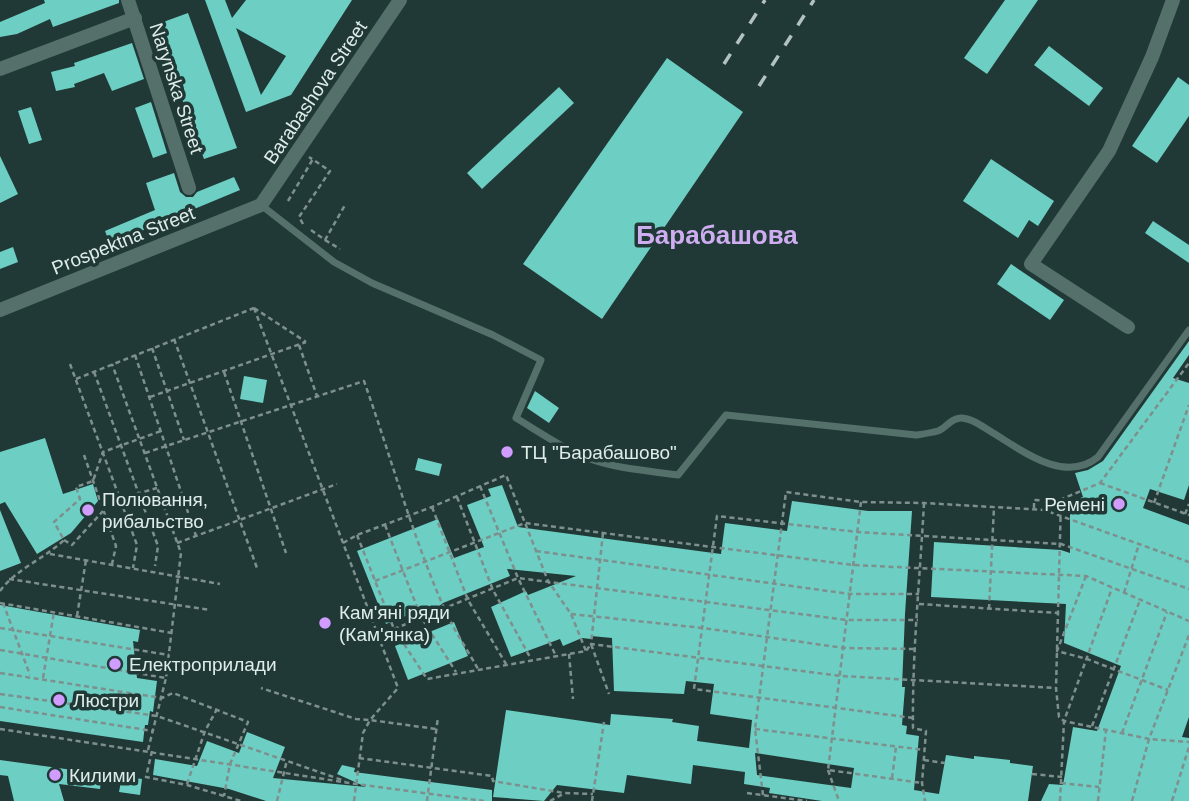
<svg xmlns="http://www.w3.org/2000/svg" width="1189" height="801" font-family="Helvetica,sans-serif">
<style>
.building{fill:#6dcec3;fill-rule:evenodd}
.lines{fill:none;stroke-linecap:round;stroke-linejoin:round}
.path{stroke:#7d908e;stroke-width:2.5;stroke-dasharray:5 3.5;stroke-linecap:butt}
.service{stroke:#556f6b;stroke-width:7}
.minor{stroke:#556f6b;stroke-width:14}
.rail{stroke:#b2c2c0;stroke-width:3.5;stroke-dasharray:12 12;stroke-linecap:butt}
.poi-dot{fill:#d09dff;stroke:#213936;stroke-width:2.5}
.labels{text-anchor:middle;stroke-width:7;stroke-linejoin:round;paint-order:stroke}
.street-label{font-size:19px;fill:#deecea;stroke:#213936}
.poi-label{font-size:19px;fill:#deecea;stroke:#213936;text-anchor:start}
.district-label{font-size:26px;font-weight:bold;fill:#cfadf1;stroke:#213936}
</style>
<rect width="100%" height="100%" fill="#213936"/>
<g class="building">
<polygon points="44,0 119,0 119,3 53,27 50,19 17,34 0,37 0,22 45,3"/>
<path d="M205 0H225L232 18 246 0H352L291 95 246 112ZM236 28 286 56 261 95Z"/>
<polygon points="1005,0 1038,0 987,74 964,58"/>
<polygon points="188,13 237,148 204,159 155,25"/>
<polygon points="132,43 144,79 112,91 104,73 74,84 75,87 56,91 51,72 75,66 74,63"/>
<polygon points="1049,46 1103,88 1089,106 1034,65"/>
<polygon points="667,58 743,112 602,319 523,264"/>
<polygon points="1178,77 1189,85 1189,116 1157,163 1132,146"/>
<polygon points="559,87 574,103 482,189 467,173"/>
<polygon points="151,102 167,153 153,158 135,108"/>
<polygon points="31,107 42,140 29,144 18,111"/>
<polygon points="0,156 18,194 0,203"/>
<polygon points="991,159 1054,201 1038,226 1029,220 1018,238 963,201"/>
<polygon points="174,173 180,192 186,197 193,197 197,192 234,177 240,190 110,244 105,231 155,210 146,183"/>
<polygon points="1153,221 1189,245 1189,263 1145,233"/>
<polygon points="13,247 18,262 0,269 0,252"/>
<polygon points="1011,264 1064,300 1050,320 997,284"/>
<polygon points="1189,341 1189,355 1173,378 1189,383 1189,485 1184,500 1150,489 1143,508 1189,525 1189,717 1182,737 1189,738 1189,801 1041,801 1049,784 1063,785 1073,727 1097,731 1121,666 1064,643 1066,604 931,597 934,542 1061,550 1070,553 1070,512 1067,503 1083,497 1075,473 1088,470 1103,461"/>
<polygon points="244,376 267,380 263,403 240,399"/>
<polygon points="535,391 559,408 549,423 527,408"/>
<polygon points="45,438 63,494 93,484 98,501 71,533 37,554 5,502 0,504 0,452"/>
<polygon points="418,458 442,464 439,476 415,470"/>
<path d="M502 485 518 527 721 554 725 523 787 531 792 501 868 511H912L905 614 902 687H905L902 725 907 726 906 734 919 736 914 790 939 794 946 755 974 759V756L1010 760V763L1033 766 1028 801H822L769 793 770 788 744 784 745 772 693 765 691 784 627 775 624 793 557 785 544 801 493 797 506 710 610 725 611 714 673 719 672 722 699 726 697 741 749 748 752 720 710 714 714 684 686 681 684 694 614 691 612 638 591 636V639L582 638 563 646 560 639 511 657 491 607 526 591 528 595 576 576 507 569 510 576 443 603 437 608 428 611 426 608 386 624 357 551 438 519 454 558 484 547 467 505 491 496 488 489ZM755 753 854 768 851 788 757 775Z"/>
<polygon points="0,510 21,563 0,571"/>
<polygon points="0,605 140,630 138,642 133,641 137,678 157,681 153,712 150,711 148,725 145,725 143,742 0,721"/>
<polygon points="454,622 468,656 408,680 395,646"/>
<polygon points="247,732 285,747 273,778 366,787 337,774 342,765 355,768 354,772 492,790 492,801 266,801 229,789 153,775 155,759 197,766 207,741 239,753"/>
<polygon points="0,760 102,774 100,789 59,784 64,801 14,801 8,776 0,775"/>
<polygon points="122,776 142,779 140,795 119,792"/>
</g>
<g class="lines">
<g class="path">
<polyline points="288,201 313,159"/>
<polyline points="303,224 299,217 330,171 309,157"/>
<polyline points="311,230 325,240 345,205"/>
<polyline points="325,240 340,249"/>
<polyline points="254,308 398,688 370,720 356,719 261,688"/>
<polyline points="254,308 306,342"/>
<polyline points="174,339 257,568"/>
<polyline points="299,345 317,396"/>
<polyline points="152,348 184,440"/>
<polyline points="135,355 196,536"/>
<polyline points="70,364 137,545 133,568"/>
<polyline points="94,372 158,546 155,566"/>
<polyline points="224,372 286,553"/>
<polyline points="76,379 254,308"/>
<polyline points="150,397 306,342"/>
<path d="M145 453 364 381C391 457 412 535 444 608 453 629 467 649 478 669"/>
<polyline points="84,455 116,546 112,564"/>
<polyline points="1100,483 1189,515"/>
<polyline points="480,486 518,578 556,656"/>
<polyline points="457,497 493,590 531,659"/>
<polyline points="120,499 157,488"/>
<polyline points="1061,500 1056,688 1059,717 1064,721 1149,739 1189,635"/>
<polyline points="861,502 828,770 922,783"/>
<path d="M924 503C920 578 912 653 913 728L926 731 922 783 925 801"/>
<polyline points="1154,503 1189,405"/>
<polyline points="432,507 468,600 506,664"/>
<polyline points="1034,508 1034,500 1057,501 1100,483 1189,363"/>
<polyline points="1185,514 1189,504"/>
<polyline points="385,525 421,617 456,672"/>
<polyline points="603,533 591,644 841,676 1056,688"/>
<polyline points="357,535 394,629 427,679 586,651 591,644 609,694"/>
<polyline points="64,540 72,545 103,511"/>
<polyline points="177,543 337,484"/>
<polyline points="343,543 357,535 432,507 506,475 548,581 571,614 586,651"/>
<polyline points="536,551 850,594 919,594"/>
<polyline points="50,554 220,584"/>
<polyline points="1086,576 1057,651 1087,659 1168,690"/>
<polyline points="9,579 210,610"/>
<polyline points="375,581 525,523 853,565 1086,576 1189,621"/>
<path d="M0 591C16 569 44 559 64 540L54 522 80 499 76 487 93 481 103 452 161 431"/>
<polyline points="1124,593 1139,544"/>
<polyline points="0,603 172,633"/>
<polyline points="3,603 30,675"/>
<polyline points="919,604 1058,613"/>
<polyline points="989,609 994,507"/>
<polyline points="571,614 703,628 844,648 915,649"/>
<polyline points="77,616 86,560"/>
<polyline points="0,628 169,655"/>
<polyline points="394,629 518,578 847,620 918,620"/>
<polyline points="0,650 166,678 181,553 112,364"/>
<polyline points="569,654 573,699"/>
<polyline points="0,673 162,698 173,693 248,722 230,764 224,796"/>
<polyline points="43,678 54,612"/>
<polyline points="0,694 157,716 345,781"/>
<polyline points="0,707 153,731"/>
<polyline points="913,718 694,689 717,516 858,532 1061,544 1189,589"/>
<polyline points="1092,726 1140,600"/>
<polyline points="0,729 356,784 484,801"/>
<polyline points="755,729 925,750"/>
<polyline points="1122,733 1167,612"/>
<polyline points="148,750 166,678"/>
<polyline points="152,751 146,777 187,785 241,801"/>
<polyline points="359,758 492,776 493,781 564,793 593,794"/>
<polyline points="924,760 945,763"/>
<polyline points="828,770 839,801"/>
<polyline points="1032,774 1062,777"/>
<polyline points="892,778 896,747"/>
<polyline points="1061,783 1099,787"/>
<polyline points="187,784 205,731 217,709"/>
<polyline points="747,793 807,801"/>
<polyline points="763,795 755,729 786,492 861,502 924,503 1044,510 1189,562"/>
<polyline points="277,801 287,760"/>
<polyline points="354,801 363,733 370,720 436,729"/>
<polyline points="427,801 438,717"/>
<polyline points="550,801 563,794"/>
<polyline points="592,801 604,722"/>
<polyline points="1060,801 1064,721 1112,588"/>
<polyline points="1098,801 1106,730"/>
<polyline points="1132,801 1149,739 1189,742"/>
<polyline points="1172,801 1189,747"/>
</g>
<path class="service" d="M261 205 334 262 372 283 493 335 541 360 516 418C541 433 565 450 593 460 620 469 650 471 678 475L726 415 916 435C923 434 931 433 938 431 946 428 951 418 961 418 971 418 982 426 990 431 1020 449 1064 485 1098 457L1189 330"/>
<g class="minor">
<polyline points="128,0 189,188"/>
<polyline points="0,69 135,18"/>
<polyline points="0,310 261,205 400,0"/>
<polyline points="1128,327 1031,264 1109,151 1152,57 1173,0"/>
</g>
<g class="rail">
<polyline points="724,64 765,0"/>
<polyline points="759,86 814,0"/>
</g>
</g>
<g class="poi-dot">
<circle cx="507" cy="452" r="7"/>
<circle cx="1119" cy="504" r="7"/>
<circle cx="88" cy="510" r="7"/>
<circle cx="325" cy="623" r="7"/>
<circle cx="115" cy="664" r="7"/>
<circle cx="59" cy="700" r="7"/>
<circle cx="55" cy="775" r="7"/>
</g>
<g class="labels">
<g class="street-label">
<text transform="translate(177 88) rotate(72)" y="7">Narynska Street</text>
<text transform="translate(315 92) rotate(-56)" y="7">Barabashova Street</text>
<text transform="translate(123 240) rotate(-22)" y="7">Prospektna Street</text>
</g>
<g class="poi-label">
<text x="521" y="459">ТЦ "Барабашово"</text>
<text x="102" y="506">Полювання,<tspan x="102" dy="22">рибальство</tspan></text>
<text x="1105" y="511" text-anchor="end">Ремені</text>
<text x="339" y="619">Кам'яні ряди<tspan x="339" dy="22">(Кам'янка)</tspan></text>
<text x="129" y="671">Електроприлади</text>
<text x="73" y="707">Люстри</text>
<text x="69" y="782">Килими</text>
</g>
<g class="district-label">
<text x="717" y="244">Барабашова</text>
</g>
</g>
</svg>
